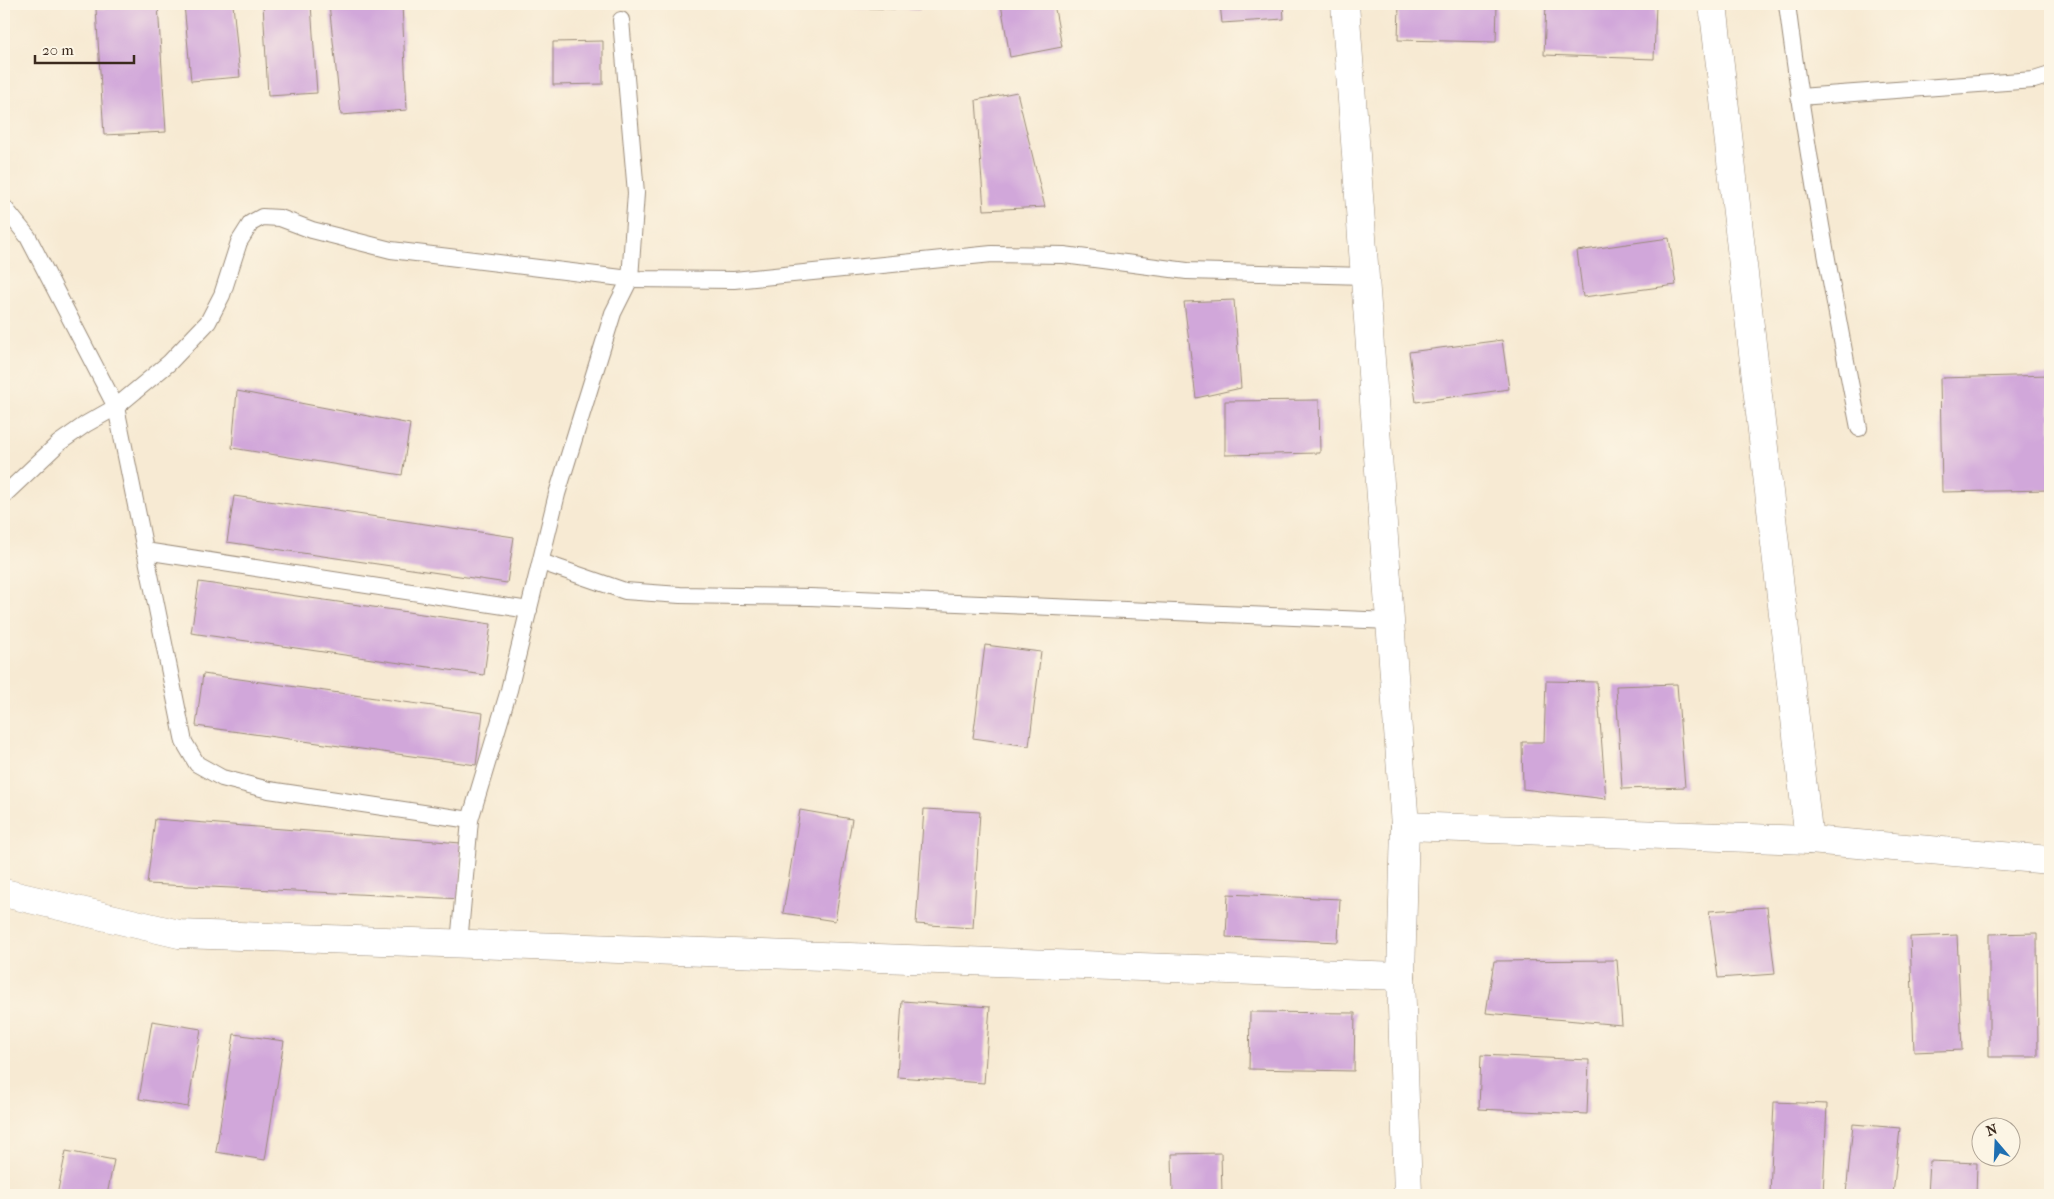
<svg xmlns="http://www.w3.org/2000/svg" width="2054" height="1199" font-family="'IM FELL French Canon',serif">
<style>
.building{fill:#d1a7da}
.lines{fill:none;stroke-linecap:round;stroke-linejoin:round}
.service-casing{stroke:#998a78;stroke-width:18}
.minor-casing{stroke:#998a78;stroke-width:29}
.service{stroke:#fff;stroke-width:16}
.minor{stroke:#fff;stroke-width:28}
</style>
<rect width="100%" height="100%" fill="#fcf5e5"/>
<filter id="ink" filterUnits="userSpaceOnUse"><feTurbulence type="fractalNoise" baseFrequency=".02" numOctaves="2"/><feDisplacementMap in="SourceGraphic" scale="10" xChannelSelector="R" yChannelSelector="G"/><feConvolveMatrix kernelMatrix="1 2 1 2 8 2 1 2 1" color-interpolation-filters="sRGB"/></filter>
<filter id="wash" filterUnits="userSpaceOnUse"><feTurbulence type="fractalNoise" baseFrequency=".0096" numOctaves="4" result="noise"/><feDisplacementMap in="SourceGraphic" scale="20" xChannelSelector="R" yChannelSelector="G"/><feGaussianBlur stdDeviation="1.12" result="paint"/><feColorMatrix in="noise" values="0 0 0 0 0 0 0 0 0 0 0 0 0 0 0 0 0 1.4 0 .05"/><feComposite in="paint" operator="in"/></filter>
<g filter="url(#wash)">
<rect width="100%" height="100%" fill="#f7ead3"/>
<g id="blocks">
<g class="building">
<polygon points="184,4 233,4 240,77 191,81"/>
<polygon points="263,4 311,4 317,93 268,96"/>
<polygon points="329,4 402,4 407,110 341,115"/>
<polygon points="846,4 919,4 919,10 846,7"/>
<polygon points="1001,4 1054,4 1062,47 1010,57"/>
<polygon points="1220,4 1283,4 1284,19 1222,23"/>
<polygon points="1399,4 1497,4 1496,42 1398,40"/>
<polygon points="1546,4 1656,4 1654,59 1544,55"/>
<polygon points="158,5 166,132 104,135 96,9"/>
<polygon points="603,41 603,84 553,85 553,42"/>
<polygon points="1017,92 1045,207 984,210 976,100"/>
<polygon points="1669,238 1676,285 1583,297 1577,251"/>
<polygon points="1234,300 1241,388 1196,398 1184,302"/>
<polygon points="1502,340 1509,389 1416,402 1409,352"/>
<polygon points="2050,375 2050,490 1942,492 1940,378"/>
<polygon points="237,391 410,424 402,475 232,448"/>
<polygon points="1319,400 1320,453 1225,455 1225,401"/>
<polygon points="234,496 514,537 507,583 227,542"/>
<polygon points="199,582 491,624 484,675 191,633"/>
<polygon points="985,645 1041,652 1029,746 973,738"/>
<polygon points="203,674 483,713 476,765 196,726"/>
<polygon points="1546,681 1597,682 1606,799 1523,789 1522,742 1544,742"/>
<polygon points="1677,684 1685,787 1622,789 1616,686"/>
<polygon points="924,809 980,812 973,928 916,924"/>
<polygon points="800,810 852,819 835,921 783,913"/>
<polygon points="155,819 461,843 462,899 147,884"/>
<polygon points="1228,894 1340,899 1338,942 1226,937"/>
<polygon points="1767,907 1775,974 1718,978 1709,911"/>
<polygon points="2037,933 2038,1057 1989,1057 1989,934"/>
<polygon points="1957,935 1962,1050 1914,1052 1910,937"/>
<polygon points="1617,960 1622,1025 1486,1013 1494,961"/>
<polygon points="902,1001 990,1007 984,1083 897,1077"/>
<polygon points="1250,1012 1355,1013 1354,1071 1249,1069"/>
<polygon points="152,1021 201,1029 188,1107 139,1099"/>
<polygon points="234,1034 284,1041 265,1160 216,1152"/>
<polygon points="1481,1055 1589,1060 1587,1114 1479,1109"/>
<polygon points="1774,1102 1827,1104 1823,1195 1770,1194"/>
<polygon points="1853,1124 1900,1128 1893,1195 1846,1194"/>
<polygon points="66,1151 114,1160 107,1195 57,1195"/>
<polygon points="1221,1153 1222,1195 1173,1195 1172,1154"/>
<polygon points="1930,1161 1977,1163 1976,1195 1928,1195"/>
</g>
</g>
</g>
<g filter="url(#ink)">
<use href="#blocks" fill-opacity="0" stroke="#998a78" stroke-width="1"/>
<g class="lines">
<defs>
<g id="service">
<path d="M1787 4C1805 146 1831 287 1859 428"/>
<polyline points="1799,97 2034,80 2050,75"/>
<polyline points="4,207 28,237 116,407 184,742 197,764 222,778 269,790 470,820"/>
<polyline points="4,495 59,443 86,424 116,407 169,363 208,322 222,295 239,242 251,223 262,217 280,218 312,230 391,250 630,279 734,280 992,254 1064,255 1187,271 1365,276"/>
<polyline points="145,551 529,610"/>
<polyline points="541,562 625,591 680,595 810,597 1390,621"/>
<polyline points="459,944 470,820 509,690 557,494 613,313 630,279 636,193 621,20"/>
</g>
<g id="minor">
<polyline points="1345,4 1405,826 1401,976 1408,1195"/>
<polyline points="1713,4 1809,840"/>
<polyline points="1405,826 1809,840 2050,860"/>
<polyline points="4,893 179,934 1401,976"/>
</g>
</defs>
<use href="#service" class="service-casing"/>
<use href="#minor" class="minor-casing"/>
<use href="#service" class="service"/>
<use href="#minor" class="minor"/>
</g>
</g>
<rect width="2054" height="1199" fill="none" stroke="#fcf5e5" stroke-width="20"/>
<g transform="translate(1996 1142) rotate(341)"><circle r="24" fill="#fcf5e5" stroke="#afa495"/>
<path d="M0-4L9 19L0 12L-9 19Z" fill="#1f6fb2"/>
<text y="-8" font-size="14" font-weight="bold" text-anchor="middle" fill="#3b2a1e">N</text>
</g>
<path d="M35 55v8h99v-8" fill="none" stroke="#3b2a1e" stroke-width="2.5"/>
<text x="42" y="55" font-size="15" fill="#3b2a1e" stroke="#fcf5e5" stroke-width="4" paint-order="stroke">20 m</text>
</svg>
